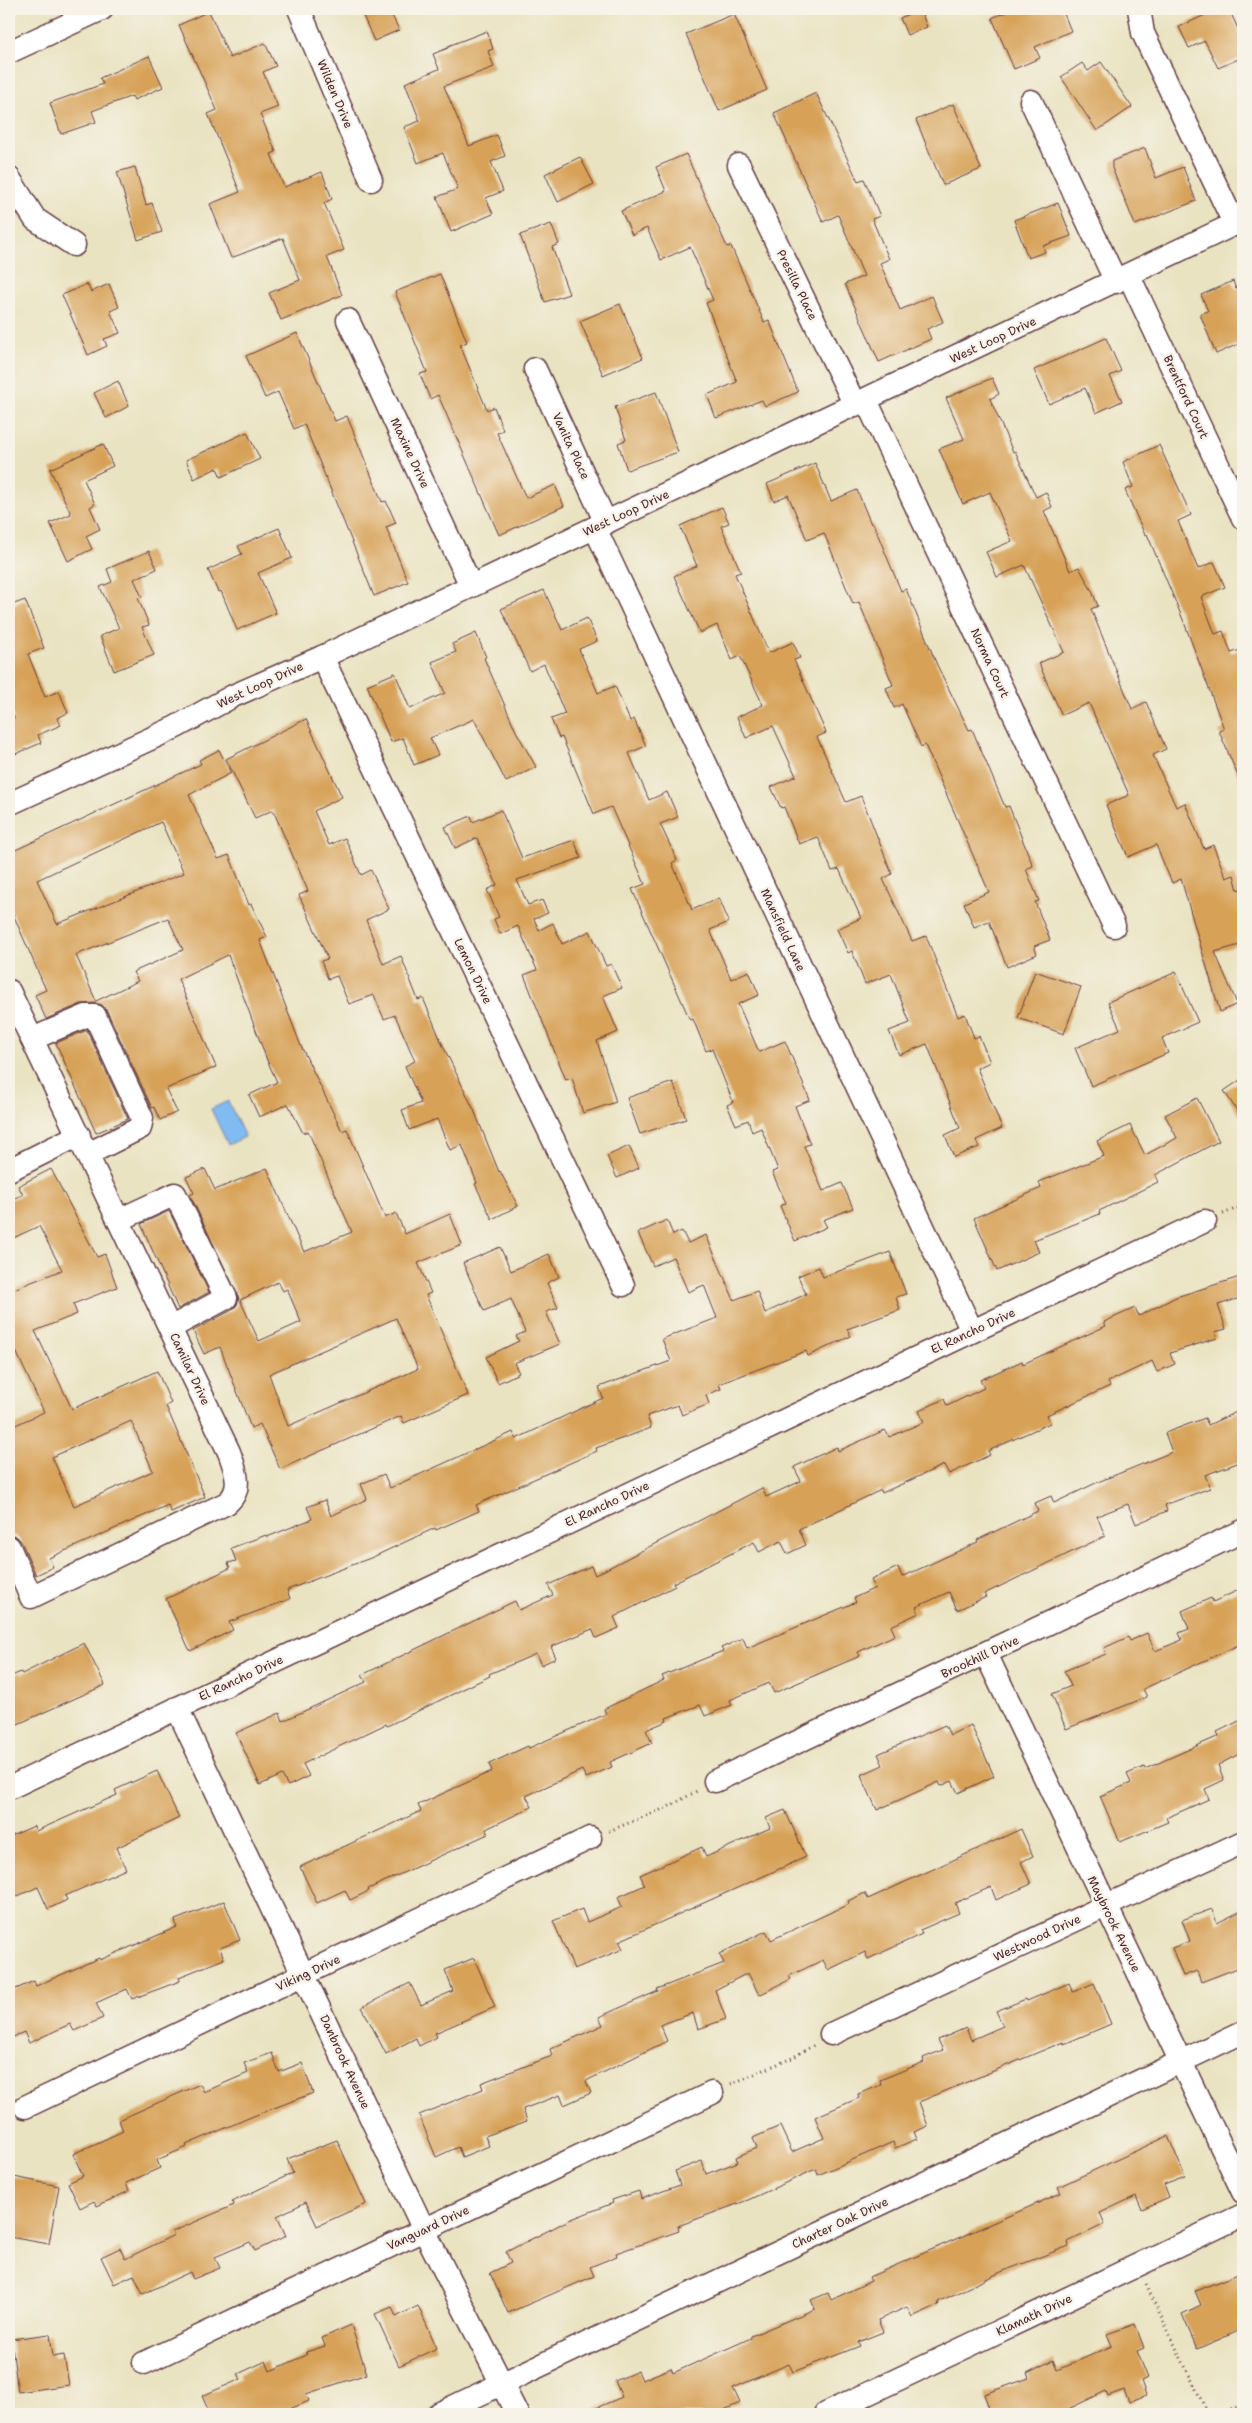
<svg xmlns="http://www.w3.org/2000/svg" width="1252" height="2423" font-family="'Shantell Sans',sans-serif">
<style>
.water{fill:#80bbf2;stroke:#656d8e}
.building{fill:#d7a259;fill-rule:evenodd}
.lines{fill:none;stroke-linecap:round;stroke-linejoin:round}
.minor-casing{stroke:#623c42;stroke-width:25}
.path{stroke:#623c42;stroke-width:3;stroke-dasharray:1 4;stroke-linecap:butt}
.minor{stroke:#fff;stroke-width:22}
.labels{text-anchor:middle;stroke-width:5;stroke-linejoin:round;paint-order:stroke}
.street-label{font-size:12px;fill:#4a1f2b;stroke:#f7f3e8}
</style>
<rect width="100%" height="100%" fill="#f7f3e8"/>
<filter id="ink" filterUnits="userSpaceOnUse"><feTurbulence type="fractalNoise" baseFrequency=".02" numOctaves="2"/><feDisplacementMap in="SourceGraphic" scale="10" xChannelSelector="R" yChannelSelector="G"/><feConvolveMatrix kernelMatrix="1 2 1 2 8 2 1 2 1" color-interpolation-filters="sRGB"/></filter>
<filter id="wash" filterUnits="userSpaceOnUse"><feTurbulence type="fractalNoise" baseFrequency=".0096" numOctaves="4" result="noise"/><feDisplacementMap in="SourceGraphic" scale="20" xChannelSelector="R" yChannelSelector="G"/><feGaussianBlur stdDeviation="1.12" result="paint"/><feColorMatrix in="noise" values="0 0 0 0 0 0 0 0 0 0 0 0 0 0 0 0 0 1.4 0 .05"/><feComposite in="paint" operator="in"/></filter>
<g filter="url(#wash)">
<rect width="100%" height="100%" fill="#eae3c2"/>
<polygon class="water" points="228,1101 245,1137 228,1145 211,1109"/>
<g id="blocks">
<g class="building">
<polygon points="360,9 389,9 399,30 374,41"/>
<polygon points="920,9 927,27 907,35 900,18"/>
<polygon points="1013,9 1062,9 1071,31 1035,47 1040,58 1014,69 992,18"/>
<polygon points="1218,9 1229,9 1243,40 1243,57 1218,68 1205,41 1189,48 1179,27"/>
<polygon points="209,11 230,58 265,43 276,66 263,72 278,107 260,114 276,152 271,154 284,187 322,172 332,199 324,203 344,250 327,257 342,295 281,320 269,293 300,280 283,238 231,258 210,204 240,192 208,114 217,110 179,25"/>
<polygon points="734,14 767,90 719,111 686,34"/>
<polygon points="487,31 493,49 488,51 494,67 444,86 469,146 497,135 505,156 491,162 503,191 486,198 493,214 451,232 437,197 458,189 443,153 418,163 404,127 420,121 405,83 439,69 433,54 448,48 448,46"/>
<polygon points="149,56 163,87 134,100 132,96 92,111 96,122 61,134 50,103 103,84 100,78"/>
<polygon points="1101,62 1132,107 1097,131 1061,77 1082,63 1088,71"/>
<polygon points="816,93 858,181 864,179 880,216 872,219 889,259 880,263 900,310 932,296 943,322 927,329 931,339 879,362 845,284 864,276 838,215 823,222 774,113"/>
<polygon points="953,104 981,169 943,185 916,120"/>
<polygon points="1145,148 1156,178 1183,167 1196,201 1135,225 1112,168 1112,161"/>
<polygon points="686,154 727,247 731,246 764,322 769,320 798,392 765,406 762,400 716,418 707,395 737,382 706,303 713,300 690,247 661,260 647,228 632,235 621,211 666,191 656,167"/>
<polygon points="580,157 594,184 558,202 545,174"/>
<polygon points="135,167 146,205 152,203 162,232 138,240 117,172"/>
<polygon points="1058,203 1071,236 1043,246 1045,252 1028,258 1014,220"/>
<polygon points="551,224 559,244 552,247 569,294 545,302 520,235"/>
<polygon points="440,274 467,342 460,345 487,410 494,407 503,430 497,433 526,498 555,485 564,506 499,535 438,395 430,399 420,374 427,372 395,292"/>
<polygon points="1233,281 1236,289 1243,287 1243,342 1216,354 1200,314 1208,311 1201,295"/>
<polygon points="87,284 91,292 109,284 119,307 110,311 120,333 104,339 107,346 88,355 62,295"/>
<polygon points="620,304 643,358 603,375 580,321"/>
<polygon points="297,333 335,421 347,416 382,502 386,501 396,523 386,527 408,582 374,596 304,424 294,429 278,392 265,398 246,356"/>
<polygon points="1106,338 1121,371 1110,376 1122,401 1096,413 1085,388 1049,404 1034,370"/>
<polygon points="992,378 999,394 990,399 1013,452 1015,451 1036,497 1046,492 1052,507 1044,511 1070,571 1079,567 1092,591 1098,606 1091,609 1132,709 1146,702 1166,749 1153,755 1176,807 1185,803 1204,849 1213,845 1226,878 1234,875 1238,890 1243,888 1243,944 1215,952 1237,1004 1220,1012 1181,879 1172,883 1156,845 1128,857 1106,805 1129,795 1089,703 1062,715 1048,685 1039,663 1064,652 1024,565 997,577 986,552 1012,541 990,492 963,504 939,449 964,439 946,398"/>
<polygon points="118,381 129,406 106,418 94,393"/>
<polygon points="656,392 678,452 627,470 618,443 626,440 615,407"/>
<polygon points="247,432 260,459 221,477 217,468 194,479 186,460"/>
<polygon points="103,444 113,466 84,480 95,504 90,507 100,529 86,536 92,549 68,561 50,523 71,514 50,469"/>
<polygon points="1159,445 1191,515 1178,521 1198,569 1214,562 1225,587 1201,597 1215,634 1223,631 1231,653 1243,649 1243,788 1219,731 1224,729 1184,622 1147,534 1145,535 1125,490 1133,487 1123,462"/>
<polygon points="815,463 831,501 857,490 871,524 873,523 901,591 906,589 937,665 969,730 972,729 1005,807 1009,806 1033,866 1026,869 1039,901 1035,902 1050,940 1034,946 1037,954 1007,967 989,921 974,927 964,903 989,892 925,745 921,747 902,704 894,708 886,688 893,685 859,602 853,604 824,533 807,540 788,495 774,501 767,484"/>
<polygon points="722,507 729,523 721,526 741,572 735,574 769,653 793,642 800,658 794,660 826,733 817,737 846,802 861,796 892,874 883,879 912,941 926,936 958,1017 965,1014 974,1038 979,1036 990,1062 977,1068 1002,1128 976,1140 979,1147 954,1157 945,1135 960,1128 927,1044 899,1055 889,1031 910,1023 891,974 865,984 852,951 848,953 837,929 861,918 839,869 832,871 818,837 799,844 784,807 781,808 771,787 796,776 773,726 746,738 737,717 763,705 740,656 732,660 717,625 700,633 674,576 697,566 680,526"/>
<polygon points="279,528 292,558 258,573 276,613 237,630 221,591 218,592 208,570 242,554 238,546"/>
<polygon points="149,551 157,569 134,579 142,597 138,598 149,625 142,627 154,655 114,671 100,636 119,628 100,587 112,582 107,569"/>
<polygon points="544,590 562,630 587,618 597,641 579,649 598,693 615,686 630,721 634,719 646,746 629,753 649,800 667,792 678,817 660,824 677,860 672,863 692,910 719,898 729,922 710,930 731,979 749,971 759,995 738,1004 759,1052 785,1041 810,1100 795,1106 810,1144 804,1146 823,1191 842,1183 853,1208 823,1220 827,1227 795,1241 780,1206 786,1203 772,1172 778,1170 761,1128 752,1132 748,1120 736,1125 727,1105 733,1102 712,1049 706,1051 693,1019 690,1020 632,889 645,884 611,807 594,814 562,737 559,738 551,719 565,714 544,664 530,671 501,609"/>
<polygon points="25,600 44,648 28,654 45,697 59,691 68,713 57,718 61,725 38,735 41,743 13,755 9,746 9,720 14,718 9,705 9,606"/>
<polygon points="476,633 486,657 484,658 516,731 536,767 506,782 474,719 430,738 438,755 414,765 403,738 391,742 367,685 395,673 410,709 445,693 432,662 456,652 452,644"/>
<polygon points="306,719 342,797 314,811 329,845 345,838 361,875 371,870 389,909 366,920 383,964 401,956 418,1000 423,998 444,1048 474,1110 499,1172 500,1171 518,1206 492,1219 475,1184 477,1183 462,1145 450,1150 437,1119 409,1130 402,1110 421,1103 405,1066 415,1061 395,1015 384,1019 374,995 349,1004 337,976 328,979 321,961 328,959 299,895 308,891 273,810 255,818 226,759"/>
<path d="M219 750 231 773 189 795 218 859 229 855 249 905 251 904 267 937 260 940 301 1046 342 1131 347 1129 385 1218 396 1213 405 1234 450 1214 462 1245 418 1263 431 1293 426 1295 468 1395 404 1423 401 1416 280 1469 260 1424 251 1428 220 1347 204 1354 193 1331 232 1310 237 1305 239 1298 190 1195 194 1193 186 1177 205 1169 215 1190 267 1168 304 1252 352 1232 308 1131 303 1133 288 1104 259 1117 249 1095 277 1082 267 1060 228 955 178 979 216 1067 166 1089 177 1112 160 1120 154 1107 152 1108 107 1011 102 1005 95 1003 81 1004 46 1019 35 995 46 990 9 905V853L201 764 199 760ZM161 822 184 873 57 924 37 880ZM168 918 183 950 133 972 138 981 96 1001 76 955ZM278 1282 283 1291 287 1289 301 1322 259 1341 240 1300ZM396 1318 418 1369 288 1426 269 1374Z"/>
<polygon points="501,810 522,858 574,840 581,858 517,880 528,905 542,900 548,913 534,919 539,930 553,923 562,944 590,931 606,966 611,964 622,988 603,996 618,1032 597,1041 616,1102 583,1113 572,1078 566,1080 524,975 537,970 518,926 500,934 494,919 499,917 487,890 497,885 477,838 455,848 445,827 471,816 473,822"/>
<polygon points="1035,971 1081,987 1064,1034 1018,1018"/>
<polygon points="1176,972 1198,1022 1162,1038 1168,1053 1091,1086 1075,1048 1120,1029 1108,1002"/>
<polygon points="87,1030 128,1119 96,1133 56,1043"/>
<polygon points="1243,1078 1243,1120 1224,1091"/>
<polygon points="673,1082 686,1119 640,1134 627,1098"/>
<polygon points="1197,1098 1219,1141 1155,1175 1158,1182 1099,1211 1100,1214 1034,1240 1039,1252 997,1271 974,1218 1041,1188 1039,1182 1104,1156 1097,1141 1130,1125 1145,1155 1177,1138 1165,1115"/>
<polygon points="629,1146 639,1168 617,1178 607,1156"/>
<path d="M51 1169 97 1257 105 1254 117 1287 73 1304 77 1314 35 1331 72 1409 157 1371 171 1403 166 1406 205 1497 171 1512 168 1505 49 1558 53 1567 36 1575 21 1541 16 1536 9 1534V1428L44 1412 9 1336V1291L62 1270 39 1226 9 1240V1200L23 1195 18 1186ZM131 1421 153 1471 74 1506 52 1457Z"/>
<polygon points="169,1211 209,1292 178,1309 141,1224"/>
<polygon points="667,1220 673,1235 682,1231 688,1243 706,1235 734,1300 757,1291 765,1313 806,1294 798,1276 819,1267 823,1277 890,1252 906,1294 896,1297 900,1310 847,1329 851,1336 808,1356 806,1351 719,1384 721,1389 706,1395 709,1404 682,1415 678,1405 647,1416 651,1428 596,1448 597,1451 476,1505 479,1511 436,1530 435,1528 373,1557 287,1590 290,1599 229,1622 233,1630 190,1651 166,1599 230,1568 228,1563 236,1561 231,1548 266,1535 267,1537 312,1519 307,1507 325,1500 331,1516 367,1499 361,1484 384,1474 390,1488 513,1432 516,1439 603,1398 599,1387 671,1361 662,1339 717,1318 704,1285 688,1292 673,1257 653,1266 638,1233"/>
<polygon points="500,1247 511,1271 549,1254 559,1277 547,1283 558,1308 546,1312 560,1344 514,1363 519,1373 498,1383 486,1357 519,1341 516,1336 525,1332 511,1299 484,1311 463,1263"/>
<polygon points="1243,1276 1243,1297 1218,1305 1226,1329 1215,1332 1217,1338 1170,1353 1175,1364 1157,1372 1152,1361 1108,1382 1110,1386 1047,1415 1050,1423 988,1451 990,1455 949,1474 944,1465 882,1493 881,1490 799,1529 806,1545 787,1554 781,1541 759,1552 754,1542 673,1583 675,1586 614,1617 619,1628 596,1638 592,1629 551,1647 556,1658 541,1665 536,1654 489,1674 490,1676 387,1726 386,1724 303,1764 309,1776 288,1786 282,1775 260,1785 236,1733 280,1713 283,1721 366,1682 362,1675 515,1601 519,1610 553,1595 548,1585 591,1566 595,1575 762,1488 766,1497 801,1481 794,1467 837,1447 838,1451 885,1430 889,1437 924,1422 919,1411 944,1399 947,1406 984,1388 980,1380 1022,1361 1023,1364 1106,1326 1104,1322 1135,1308 1139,1316 1176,1297"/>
<polygon points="1243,1409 1243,1461 1205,1475 1210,1488 1165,1505 1167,1511 1136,1524 1128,1504 1097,1516 1105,1536 984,1594 986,1597 957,1610 949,1592 916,1607 919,1613 891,1626 895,1635 858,1652 860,1656 774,1693 769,1683 730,1700 732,1705 705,1716 700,1705 666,1718 667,1721 646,1730 652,1743 610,1762 612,1767 586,1778 582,1770 526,1796 532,1807 486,1829 488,1834 368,1889 369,1891 350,1900 345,1890 317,1903 300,1867 421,1811 418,1805 492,1771 489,1764 528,1746 529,1748 606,1714 604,1709 664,1680 662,1676 723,1651 721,1648 743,1638 747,1648 856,1602 854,1598 875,1588 871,1580 898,1567 902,1577 978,1542 977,1540 1038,1511 1035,1503 1051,1496 1054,1503 1098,1482 1172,1452 1165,1433 1205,1418 1208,1425"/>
<polygon points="1243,1588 1243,1643 1143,1689 1147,1697 1066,1729 1052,1694 1071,1686 1064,1671 1106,1654 1104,1648 1128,1637 1130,1641 1147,1633 1155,1651 1182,1640 1179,1633 1189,1629 1182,1611 1211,1598 1213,1602"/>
<polygon points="84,1643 105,1685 9,1728 9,1677 21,1672 22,1674"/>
<polygon points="1243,1719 1243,1752 1218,1765 1224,1780 1205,1789 1209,1799 1166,1818 1168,1822 1120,1842 1100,1796 1131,1783 1127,1774 1144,1767 1145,1769 1219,1736 1217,1732"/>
<polygon points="945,1725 950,1735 971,1725 994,1776 958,1793 952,1781 941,1786 939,1782 877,1810 861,1775 883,1765 878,1754"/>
<polygon points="157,1771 179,1818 116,1848 126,1869 65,1896 67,1900 48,1909 38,1887 13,1898 9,1888 9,1837 34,1826 36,1831 117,1795 115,1790"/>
<polygon points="785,1810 806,1857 619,1941 623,1949 574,1969 553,1921 582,1909 587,1922 622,1907 618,1897 645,1885 640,1875 702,1847 706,1857 728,1847 770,1828 766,1818"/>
<polygon points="1021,1829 1033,1856 1021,1862 1031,1884 996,1900 991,1887 955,1903 959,1913 920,1930 922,1934 868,1959 865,1952 828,1970 823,1960 789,1976 791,1979 759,1995 748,1973 715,1990 726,2019 698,2029 693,2013 660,2025 667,2041 586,2081 591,2093 564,2105 560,2095 523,2109 527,2121 485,2136 489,2146 462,2157 458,2147 436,2157 419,2115 483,2089 481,2083 552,2056 550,2049 603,2025 599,2017 658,1991 657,1989 724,1963 719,1954 766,1931 771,1940 849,1904 848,1901 865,1893 868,1899"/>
<polygon points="224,1901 240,1940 220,1948 224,1959 179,1977 180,1981 132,1999 127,1989 96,2003 103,2018 74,2031 70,2024 29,2043 24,2032 9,2039 9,1992 34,1981 36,1986 99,1958 100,1960 177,1927 175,1920"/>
<polygon points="1212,1909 1217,1923 1243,1910 1243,1966 1201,1982 1197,1971 1183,1976 1172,1948 1190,1941 1182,1920"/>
<polygon points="474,1958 495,2007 435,2033 437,2037 419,2046 416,2038 386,2054 362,2007 410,1983 421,2005 453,1991 445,1970"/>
<polygon points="1069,1983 1073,1992 1094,1983 1111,2024 1064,2044 1063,2042 919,2102 928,2126 914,2132 917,2139 895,2148 893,2142 818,2175 816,2169 748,2200 678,2226 679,2231 616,2253 617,2256 590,2267 594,2276 508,2313 490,2273 511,2263 506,2252 569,2220 613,2203 612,2200 639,2191 641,2199 680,2185 675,2171 702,2161 706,2174 738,2162 736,2157 757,2148 753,2138 780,2126 792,2152 824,2138 815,2117 859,2098 858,2094 881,2085 880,2080 924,2062 923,2058 943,2050 938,2040 966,2028 971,2040 1003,2026 996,2011 1026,1999 1027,2001"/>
<polygon points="272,2053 279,2072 302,2063 313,2093 251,2117 186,2145 187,2147 157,2160 160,2168 126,2183 129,2191 97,2206 94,2201 80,2208 68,2183 83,2176 73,2154 123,2131 119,2120 200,2084 204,2092 248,2073 244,2063"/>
<polygon points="1168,2136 1185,2176 1164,2184 1169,2197 1142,2209 1136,2196 1100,2213 1105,2224 1068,2242 1069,2246 1001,2272 938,2302 939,2305 912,2317 907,2307 878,2320 883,2332 858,2342 860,2346 793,2372 789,2364 733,2388 740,2403 715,2414 582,2414 622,2397 615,2381 638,2371 642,2380 671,2368 673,2373 751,2338 751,2336 815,2309 811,2300 828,2293 831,2300 871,2281 869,2277 1061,2193 1058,2187"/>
<polygon points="337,2140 366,2204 317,2226 306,2202 277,2216 286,2236 255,2251 250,2242 215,2257 220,2268 193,2279 190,2272 143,2294 134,2275 114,2284 101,2257 120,2248 125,2259 174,2235 172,2232 234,2205 232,2202 293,2173 287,2159"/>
<polygon points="9,2176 59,2186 49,2244 9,2237"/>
<polygon points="1243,2272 1243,2329 1197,2349 1182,2314 1201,2305 1195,2291"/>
<polygon points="418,2306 437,2348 399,2366 375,2314 392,2307 396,2317"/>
<polygon points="1135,2324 1144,2348 1137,2351 1148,2378 1141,2381 1146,2395 1129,2402 1124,2390 1108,2396 1106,2391 1058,2414 991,2414 984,2394 1029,2378 1027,2373 1053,2360 1057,2370 1112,2346 1107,2334"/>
<polygon points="351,2325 367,2374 306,2394 309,2401 278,2414 210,2414 202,2396 241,2379 238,2374 266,2361 270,2371 307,2355 306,2352 325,2346 322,2338"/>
<polygon points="50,2334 53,2357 64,2355 69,2385 18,2392 11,2339"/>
</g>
</g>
</g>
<g filter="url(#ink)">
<use href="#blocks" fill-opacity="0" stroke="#623c42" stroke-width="1"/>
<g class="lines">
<defs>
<g id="minor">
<polyline points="299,9 371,180"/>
<polyline points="1139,9 1143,33 1235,225"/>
<polyline points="9,52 102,9"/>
<polyline points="1031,101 1116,282"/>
<polyline points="739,165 855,405"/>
<polyline points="9,178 35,219 74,245"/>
<polyline points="1129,276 1243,518"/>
<polyline points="348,320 471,586"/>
<polyline points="535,369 606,523"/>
<polyline points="866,400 1114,926"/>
<polyline points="595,528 972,1331"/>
<polyline points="322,657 623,1285"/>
<polyline points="9,804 176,727 233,696 322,657 1243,220"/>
<path d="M9 991 229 1452C235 1469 244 1489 227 1503L31 1597 9 1547"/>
<polyline points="32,1039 86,1016 95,1016 142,1118 140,1128 88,1154"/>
<polyline points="9,1170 79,1135"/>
<polyline points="119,1220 175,1194 226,1298 170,1328"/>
<polyline points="986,1654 1243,2192"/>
<polyline points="177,1708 424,2230 517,2414"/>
<polyline points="715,1781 1243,1531"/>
<polyline points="9,1788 1205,1221"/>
<polyline points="831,2034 1243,1842"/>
<polyline points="25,2107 590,1838"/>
<polyline points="144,2363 712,2093"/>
<polyline points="438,2414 1243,2032"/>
<polyline points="825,2414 1243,2215"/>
</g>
</defs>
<use href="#minor" class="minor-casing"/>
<g class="path">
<polyline points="1223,1214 1243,1206"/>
<polyline points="609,1831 668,1807 697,1791"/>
<polyline points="731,2084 792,2058 814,2045"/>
<polyline points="1146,2285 1208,2414"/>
<polyline points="1240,2406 1242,2414"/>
<polyline points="1222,2414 1243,2404"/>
</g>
<use href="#minor" class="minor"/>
</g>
</g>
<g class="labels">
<g class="street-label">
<text transform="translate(335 94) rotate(67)" y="4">Wilden Drive</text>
<text transform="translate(797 285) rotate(64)" y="4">Presilla Place</text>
<text transform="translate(993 340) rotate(-25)" y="4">West Loop Drive</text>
<text transform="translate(1186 397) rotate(65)" y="4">Brentford Court</text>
<text transform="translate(571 446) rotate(65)" y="4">Vanita Place</text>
<text transform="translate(410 453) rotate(65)" y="4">Maxine Drive</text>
<text transform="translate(626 513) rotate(-25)" y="4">West Loop Drive</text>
<text transform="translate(990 663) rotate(65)" y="4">Norma Court</text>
<text transform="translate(260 685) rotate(-25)" y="4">West Loop Drive</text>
<text transform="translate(783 930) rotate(65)" y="4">Mansfield Lane</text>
<text transform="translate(473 971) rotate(64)" y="4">Lemon Drive</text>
<text transform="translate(973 1331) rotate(-25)" y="4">El Rancho Drive</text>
<text transform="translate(190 1369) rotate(65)" y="4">Camilar Drive</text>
<text transform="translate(607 1504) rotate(-25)" y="4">El Rancho Drive</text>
<text transform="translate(980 1657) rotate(-25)" y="4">Brookhill Drive</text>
<text transform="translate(241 1678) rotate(-25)" y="4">El Rancho Drive</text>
<text transform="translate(1114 1924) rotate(64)" y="4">Maybrook Avenue</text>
<text transform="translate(1037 1938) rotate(-25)" y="4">Westwood Drive</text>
<text transform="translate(308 1973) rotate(-25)" y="4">Viking Drive</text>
<text transform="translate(345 2062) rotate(65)" y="4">Danbrook Avenue</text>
<text transform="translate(840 2223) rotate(-25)" y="4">Charter Oak Drive</text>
<text transform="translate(428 2228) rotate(-25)" y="4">Vanguard Drive</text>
<text transform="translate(1034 2315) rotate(-25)" y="4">Klamath Drive</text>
</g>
</g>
<rect width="1252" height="2423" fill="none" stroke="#f7f3e8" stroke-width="30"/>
</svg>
